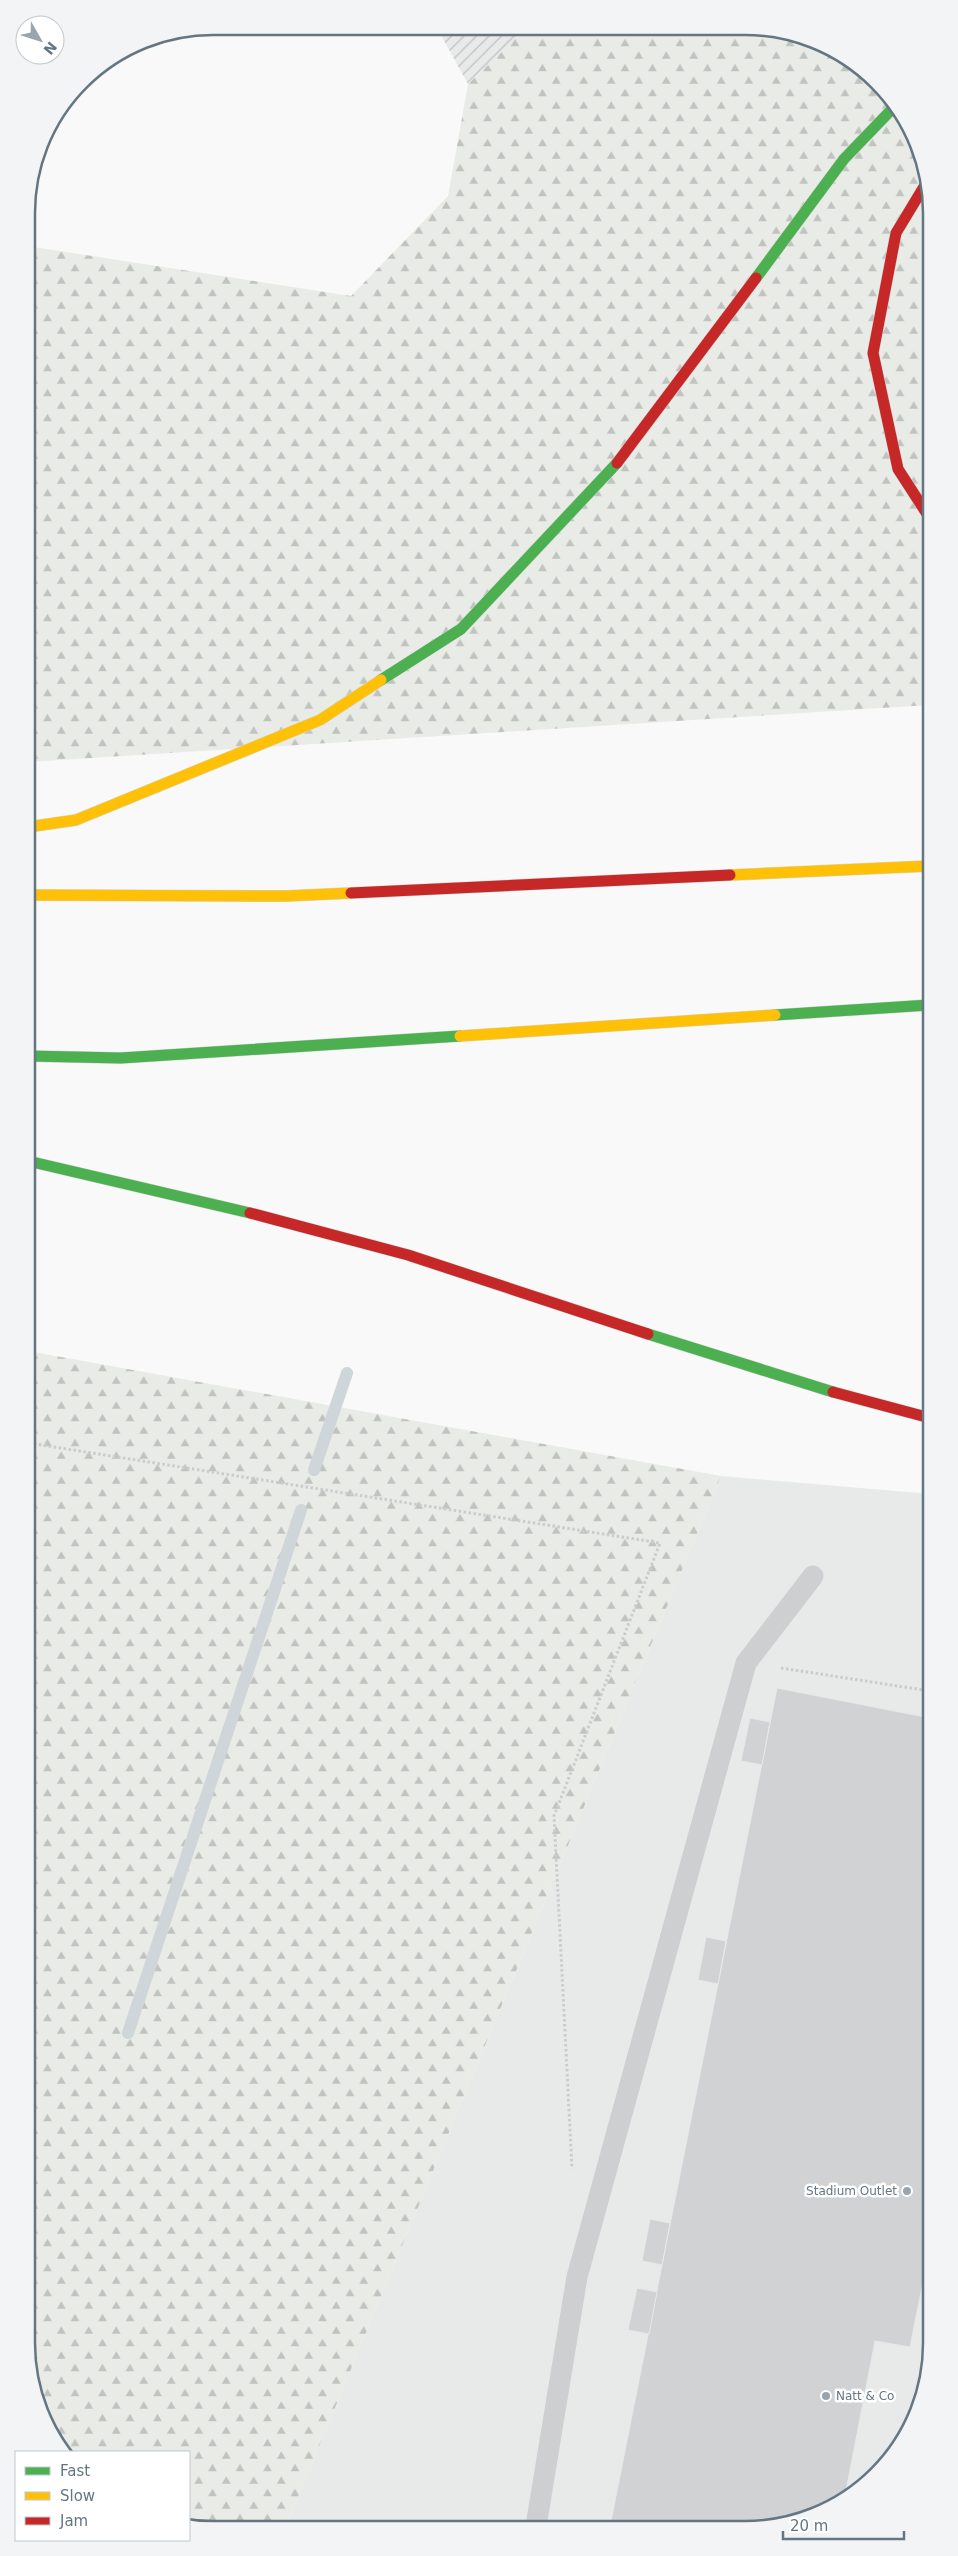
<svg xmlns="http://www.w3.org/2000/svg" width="958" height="2556" font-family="'DejaVu Sans',sans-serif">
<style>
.built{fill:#e8e9e9}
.industrial{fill:url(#industrial-furrows)}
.forest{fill:url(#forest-firs)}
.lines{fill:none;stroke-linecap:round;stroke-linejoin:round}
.stream{stroke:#ced6d9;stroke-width:12}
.building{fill:#d0d2d3;stroke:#e8e8e8}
.fast-casing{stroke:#d5d6d6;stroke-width:12}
.slow-casing{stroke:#d5d6d6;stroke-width:12}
.jam-casing{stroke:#d5d6d6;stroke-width:12}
.path{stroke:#cbcccd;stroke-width:3;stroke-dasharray:2.5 2.5;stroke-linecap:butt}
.lane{stroke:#cecfd0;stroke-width:21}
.fast{stroke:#4caf50;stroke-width:11}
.slow{stroke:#ffc107;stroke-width:11}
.jam{stroke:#c62828;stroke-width:11}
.poi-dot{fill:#99a4ac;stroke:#fff;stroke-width:2}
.labels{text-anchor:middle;stroke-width:5;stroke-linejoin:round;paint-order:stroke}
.poi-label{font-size:12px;fill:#657683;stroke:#fff;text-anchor:end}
.rim{fill:none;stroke:#657683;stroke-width:2.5}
</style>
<defs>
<pattern id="industrial-furrows" width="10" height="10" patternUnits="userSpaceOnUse" patternTransform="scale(1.25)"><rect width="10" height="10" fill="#e8e9e9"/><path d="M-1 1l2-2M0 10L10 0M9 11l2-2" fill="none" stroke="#c0c1c2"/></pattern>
<pattern id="forest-firs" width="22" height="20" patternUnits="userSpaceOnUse" patternTransform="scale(1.25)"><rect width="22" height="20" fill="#e8ebe6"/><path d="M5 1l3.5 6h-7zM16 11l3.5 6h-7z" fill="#c0c3c0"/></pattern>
</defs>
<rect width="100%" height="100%" fill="#f9f9f9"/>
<polygon class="built" points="721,1476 930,1494 931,2355 918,2414 886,2466 839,2505 782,2526 286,2526"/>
<polygon class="industrial" points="437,28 527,28 468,84"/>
<g class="forest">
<polygon points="527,28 782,30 838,51 877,81 912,130 928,176 929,705 28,762 27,246 351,296 448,196 468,84"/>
<polygon points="28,1351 721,1476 286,2526 189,2526 189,2452 63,2452 51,2436 30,2380"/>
</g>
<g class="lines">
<g class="stream">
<polyline points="314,1470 347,1373"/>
<polyline points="128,2033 301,1510"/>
</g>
</g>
<g class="building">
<polygon points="777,1688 930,1718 931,2242 910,2347 875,2341 844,2501 839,2505 782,2526 610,2526"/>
<polygon points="750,1718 770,1722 762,1765 741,1761"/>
<polygon points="706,1937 726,1941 718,1984 698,1980"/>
<polygon points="650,2219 670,2223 662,2265 642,2261"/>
<polygon points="637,2288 657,2292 649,2334 628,2330"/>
</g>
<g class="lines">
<defs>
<g id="fast">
<polyline points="756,278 844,159 895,106"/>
<polyline points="381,680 461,629 617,463"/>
<polyline points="775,1015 929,1005"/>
<polyline points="28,1056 121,1058 460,1036"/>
<polyline points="28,1161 250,1213"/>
<polyline points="648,1334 833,1392"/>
</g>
<g id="slow">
<polyline points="28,827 76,820 320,720 381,680"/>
<polyline points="730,875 929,866"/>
<polyline points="28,895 286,896 351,893"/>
<polyline points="460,1036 775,1015"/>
</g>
<g id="jam">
<polyline points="928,180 896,233 873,353 898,469 929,517"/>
<polyline points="617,463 756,278"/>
<polyline points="351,893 730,875"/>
<polyline points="250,1213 408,1255 648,1334"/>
<polyline points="833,1392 930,1418"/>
</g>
</defs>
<use href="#fast" class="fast-casing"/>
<use href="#slow" class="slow-casing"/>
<use href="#jam" class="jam-casing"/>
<g class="path">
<polyline points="29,1443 660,1543 554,1816 572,2169"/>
<polyline points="781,1668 930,1691"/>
</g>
<polyline class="lane" points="536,2526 577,2277 746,1663 813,1576"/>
<use href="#fast" class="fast"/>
<use href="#slow" class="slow"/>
<use href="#jam" class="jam"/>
</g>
<g class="poi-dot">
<circle cx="907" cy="2191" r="5"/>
<circle cx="826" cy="2396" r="5"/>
</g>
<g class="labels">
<g class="poi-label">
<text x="897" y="2195">Stadium Outlet</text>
<text x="836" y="2400" text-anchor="start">Natt &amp; Co</text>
</g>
</g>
<path d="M0 0H958V2556H0ZM213 35H745A178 178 0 0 1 923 213V2343A178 178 0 0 1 745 2521H213A178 178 0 0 1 35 2343V213A178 178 0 0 1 213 35Z" fill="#f3f4f5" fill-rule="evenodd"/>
<path class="rim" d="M213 35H745A178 178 0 0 1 923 213V2343A178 178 0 0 1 745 2521H213A178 178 0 0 1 35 2343V213A178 178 0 0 1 213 35Z"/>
<rect x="15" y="2451" width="175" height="90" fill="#ffffff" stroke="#c1c8cd"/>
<rect x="25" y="2467" width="25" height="8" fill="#4caf50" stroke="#c1c8cd"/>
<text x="60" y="2476" font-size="15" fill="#657683">Fast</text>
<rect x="25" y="2492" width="25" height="8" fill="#ffc107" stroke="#c1c8cd"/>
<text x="60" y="2501" font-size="15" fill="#657683">Slow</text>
<rect x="25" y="2517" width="25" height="8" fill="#c62828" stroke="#c1c8cd"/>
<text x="60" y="2526" font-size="15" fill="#657683">Jam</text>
<g transform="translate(40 40) rotate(129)"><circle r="24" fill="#ffffff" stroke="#c1c8cd"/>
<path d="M0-4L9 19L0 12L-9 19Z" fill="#99a4ac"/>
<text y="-8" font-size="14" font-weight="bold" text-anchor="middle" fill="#657683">N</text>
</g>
<path d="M783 2531v8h121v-8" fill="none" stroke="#657683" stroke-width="2.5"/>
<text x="790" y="2531" font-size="15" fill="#657683" stroke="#ffffff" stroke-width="4" paint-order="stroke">20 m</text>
</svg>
